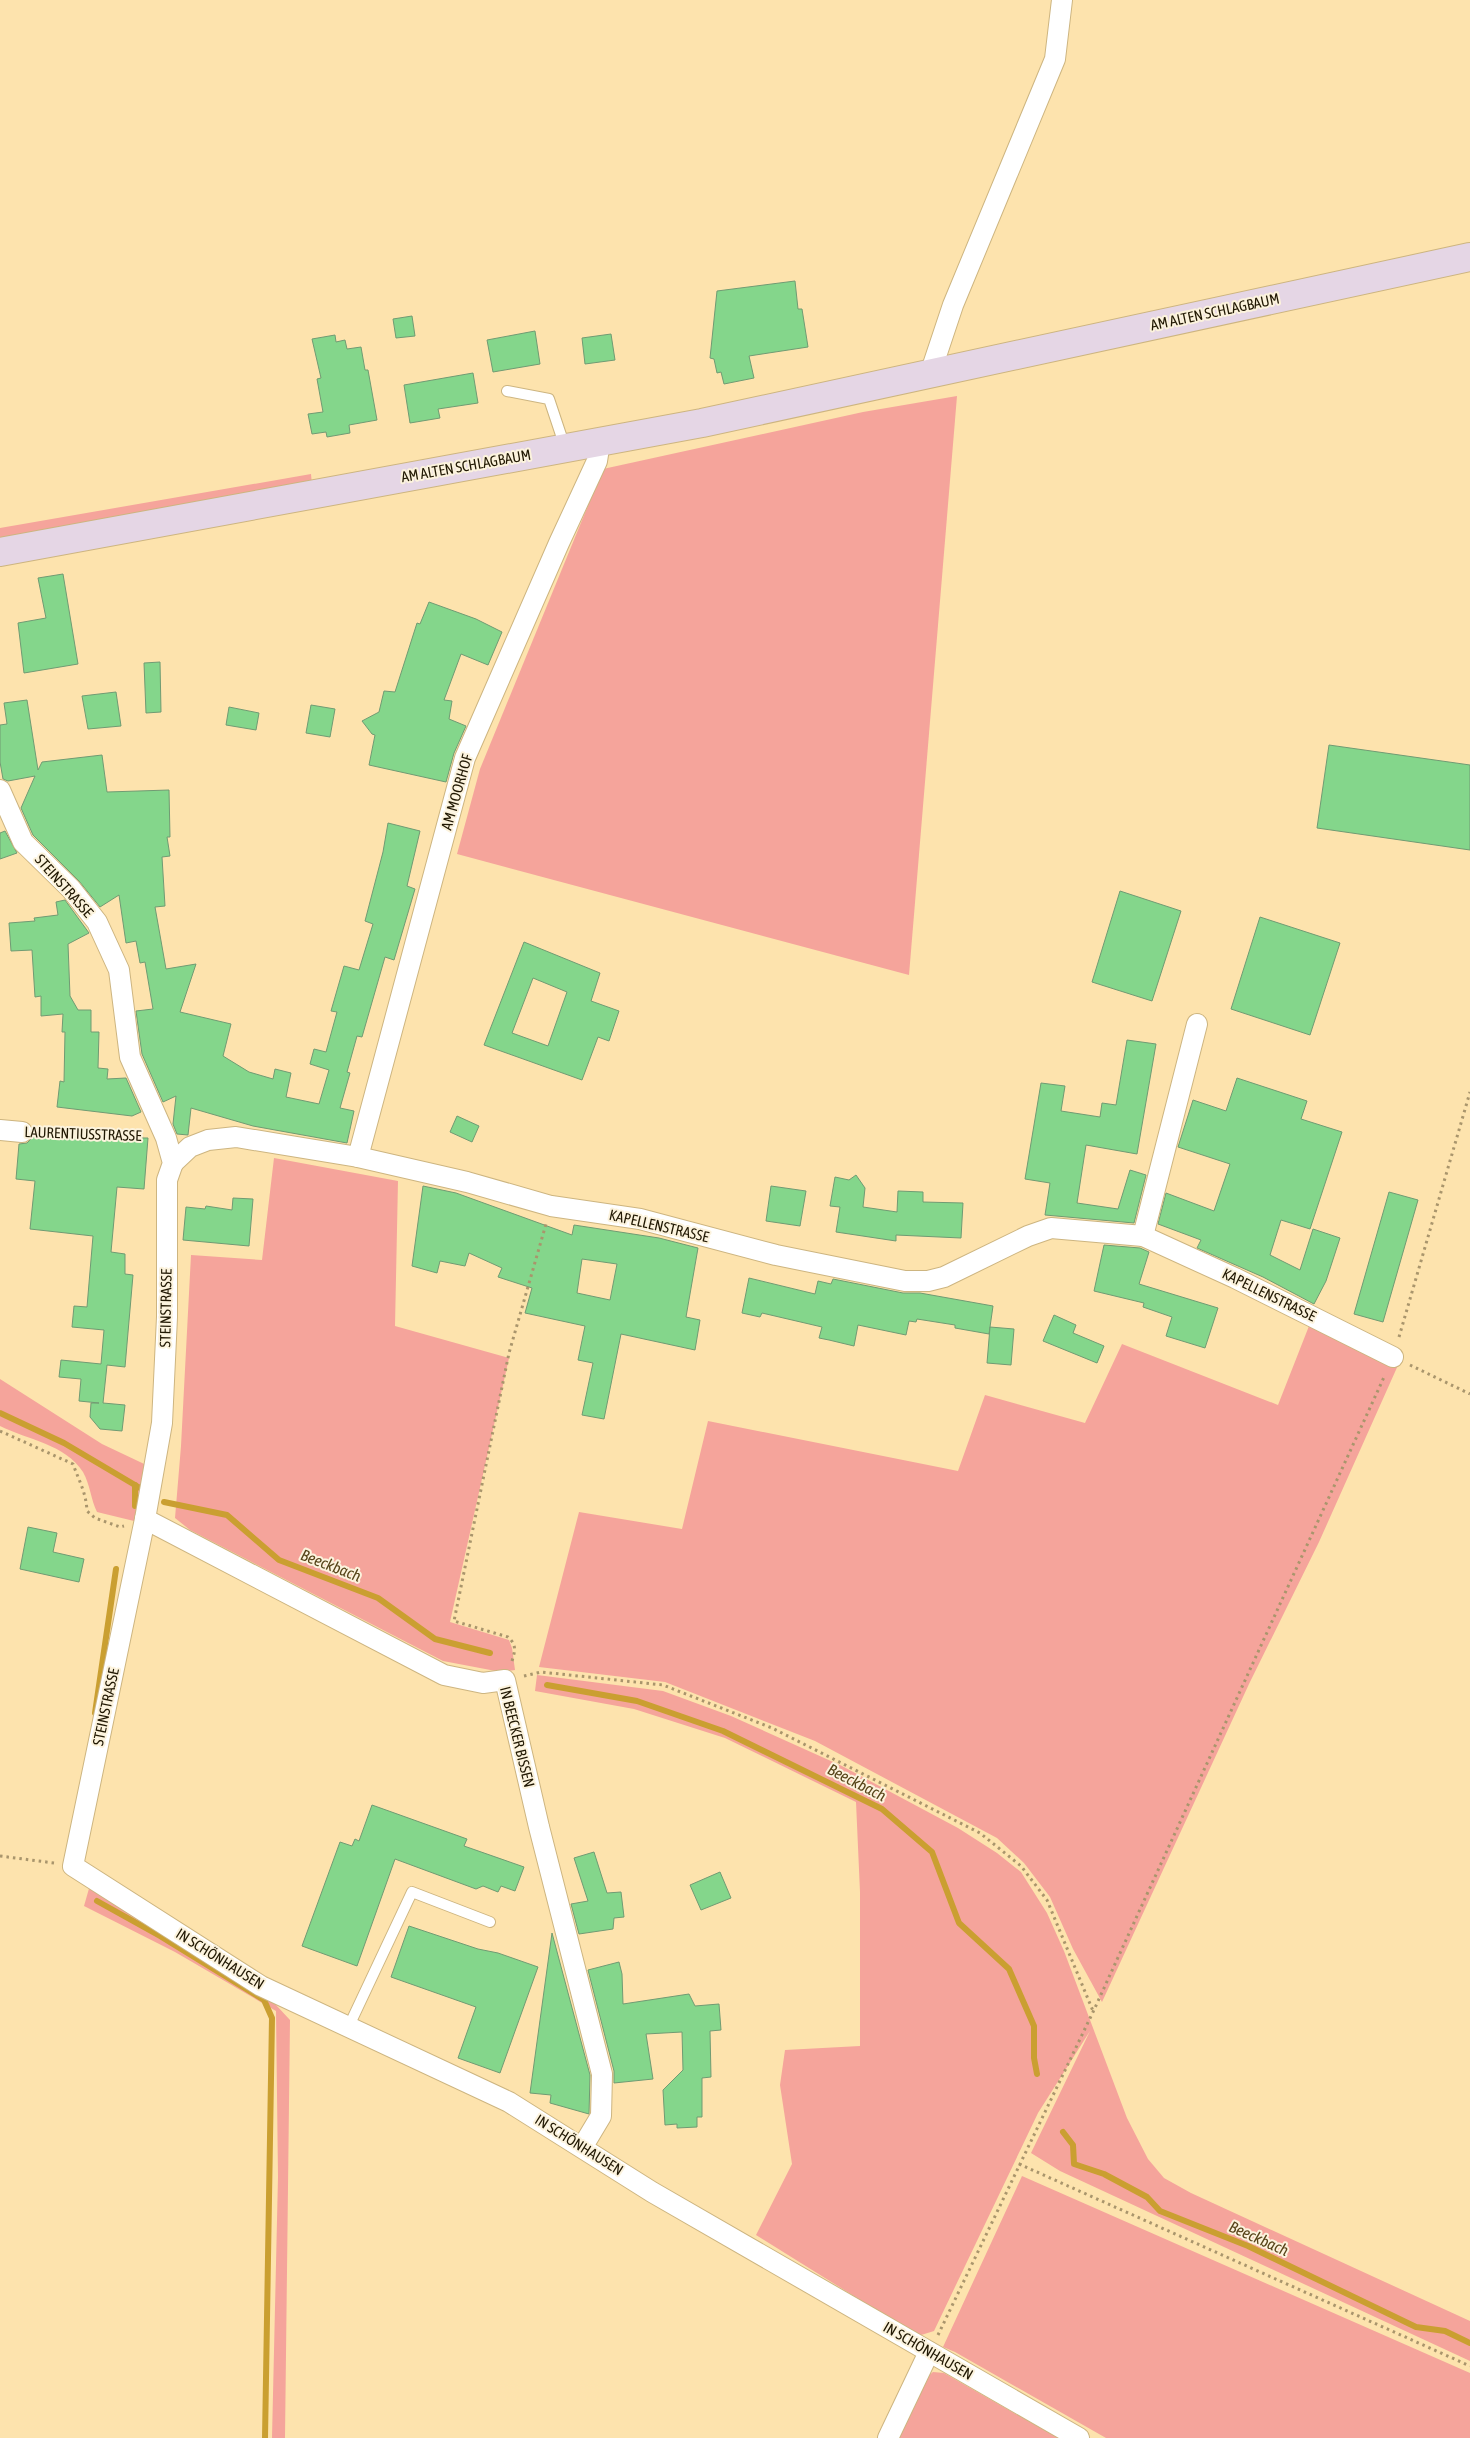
<svg xmlns="http://www.w3.org/2000/svg" width="1470" height="2438" font-family="'Asap Condensed',sans-serif">
<style>
.green{fill:#f5a49b}
.lines{fill:none;stroke-linecap:round;stroke-linejoin:round}
.stream{stroke:#ca9f31;stroke-width:6}
.building{fill:#84d68b;stroke:#709b73;fill-rule:evenodd}
.lane-casing{stroke:#cdb580;stroke-width:12}
.street-casing{stroke:#cdb580;stroke-width:22}
.secondary-casing{stroke:#cdb580;stroke-width:30}
.path{stroke:#a9956c;stroke-width:3;stroke-dasharray:2.5 4;stroke-linecap:butt}
.lane{stroke:#fff;stroke-width:10}
.street{stroke:#fff;stroke-width:20}
.secondary{stroke:#e5d6e5;stroke-width:28}
.labels{text-anchor:middle;stroke-width:4;stroke-linejoin:round;paint-order:stroke}
.street-label{font-size:15px;fill:#211803;stroke:#fcf3dd}
.water-label{font-size:16px;font-style:italic;fill:#574419;stroke:#fcf3dd}
</style>
<rect width="100%" height="100%" fill="#fde3ad"/>
<g class="green">
<polygon points="957,396 909,975 457,854 480,769 603,469 863,412"/>
<polygon points="311,474 312,485 0,541 0,528"/>
<polygon points="274,1158 398,1181 395,1326 509,1358 450,1622 509,1640 512,1648 515,1670 501,1672 443,1661 190,1530 175,1518 181,1446 191,1255 262,1260"/>
<polygon points="1309,1326 1399,1363 1319,1542 1249,1684 1102,2002 1073,1949 1050,1897 1024,1863 997,1838 815,1741 665,1682 539,1667 579,1512 682,1529 708,1421 958,1471 985,1395 1085,1423 1122,1344 1278,1405"/>
<path d="M0 1379 102 1444 159 1471 153 1521H134L97 1512C91 1500 90 1484 83 1472 65 1444 28 1440 0 1426Z"/>
<polygon points="537,1675 663,1691 731,1716 842,1766 958,1828 997,1853 1021,1872 1047,1913 1064,1951 1127,2118 1148,2159 1164,2178 1191,2193 1470,2321 1470,2361 1060,2171 1031,2153 1090,2031 1038,2113 934,2331 918,2336 756,2235 792,2164 780,2085 785,2050 860,2046 860,1892 856,1802 725,1738 634,1709 535,1691"/>
<polygon points="90,1885 276,2005 290,2020 285,2438 272,2438 278,2177 276,2011 175,1952 84,1906"/>
<polygon points="1022,2176 1470,2373 1470,2438 1106,2438 955,2352 943,2347"/>
<polygon points="933,2372 944,2373 1058,2438 896,2438 923,2380"/>
</g>
<g class="lines">
<g class="stream">
<polyline points="0,1413 64,1443 140,1488"/>
<polyline points="164,1502 227,1515 279,1560 378,1598 435,1639 490,1653"/>
<polyline points="135,1506 135,1485"/>
<polyline points="547,1685 637,1701 723,1731 882,1809 932,1852 959,1923 1009,1969 1034,2026 1034,2058 1037,2074"/>
<polyline points="95,1713 116,1569"/>
<polyline points="97,1901 160,1936 264,2000 272,2018 265,2438"/>
<polyline points="1063,2132 1073,2145 1074,2164 1104,2174 1147,2197 1160,2211 1248,2246 1416,2327 1445,2331 1470,2343"/>
</g>
</g>
<g class="building">
<polygon points="795,281 798,309 802,309 808,347 749,356 754,378 724,384 721,372 717,373 714,359 710,358 717,291"/>
<polygon points="412,316 415,336 396,338 393,319"/>
<polygon points="535,331 540,364 493,372 487,340"/>
<polygon points="611,334 615,360 585,364 582,338"/>
<polygon points="335,335 336,342 345,340 347,349 361,347 365,370 368,370 377,420 349,425 350,433 327,437 326,432 312,434 308,414 323,412 317,379 321,378 312,339"/>
<polygon points="473,373 478,403 438,409 440,418 410,423 404,385"/>
<polygon points="63,574 78,664 24,673 18,623 46,618 38,578"/>
<polygon points="429,602 476,619 502,632 488,665 461,654 444,700 452,701 449,719 466,726 454,753 446,782 369,765 375,735 372,734 362,721 379,712 384,691 395,692 417,623 420,624"/>
<polygon points="160,662 161,712 146,713 144,663"/>
<polygon points="116,692 121,726 88,729 82,696"/>
<polygon points="27,700 38,770 42,762 102,755 107,792 169,790 170,837 167,837 170,856 162,857 165,906 155,907 166,969 196,964 180,1012 231,1024 223,1056 249,1072 273,1079 275,1069 291,1073 286,1097 319,1104 329,1070 310,1064 314,1049 326,1052 337,1012 331,1011 344,966 359,970 373,924 365,921 383,852 388,823 420,831 407,886 415,889 394,960 385,957 362,1037 357,1036 347,1072 350,1073 340,1108 354,1111 347,1143 253,1126 191,1108 188,1135 177,1134 173,1124 176,1096 163,1102 142,1054 136,1011 153,1009 145,962 140,963 136,941 126,943 119,895 100,907 79,881 33,835 21,808 35,776 8,781 3,779 0,762 0,725 7,724 4,703"/>
<polygon points="311,705 335,709 330,737 306,733"/>
<polygon points="229,707 259,713 256,730 226,725"/>
<polygon points="1329,745 1470,765 1470,850 1317,828"/>
<polygon points="5,831 17,853 0,859 0,833"/>
<polygon points="1120,891 1181,911 1152,1001 1092,982"/>
<polygon points="65,900 89,933 68,944 70,996 78,1010 91,1010 91,1032 99,1032 98,1068 108,1069 107,1079 126,1078 141,1112 132,1116 57,1107 60,1081 64,1082 65,1032 62,1032 63,1014 41,1016 41,996 35,997 32,950 11,951 9,923 35,921 34,918 58,915 56,902"/>
<polygon points="1260,917 1340,943 1310,1035 1231,1009"/>
<path d="M524 942 600 973 591 1001 619 1011 609 1041 598 1037 582 1080 484 1045ZM533 978 567 992 548 1046 512 1033Z"/>
<polygon points="1127,1040 1156,1044 1137,1154 1086,1145 1077,1203 1118,1209 1130,1170 1146,1175 1134,1223 1045,1215 1050,1183 1025,1179 1041,1083 1065,1086 1061,1111 1100,1117 1102,1103 1116,1105"/>
<polygon points="1237,1078 1307,1101 1301,1119 1342,1132 1310,1229 1281,1220 1270,1255 1300,1270 1313,1229 1340,1238 1326,1281 1314,1304 1263,1277 1197,1248 1201,1240 1158,1224 1166,1193 1214,1211 1230,1164 1178,1147 1193,1100 1226,1111"/>
<polygon points="457,1116 479,1126 472,1142 450,1132"/>
<polygon points="33,1137 148,1138 144,1189 117,1187 111,1252 125,1254 125,1274 133,1275 125,1367 107,1365 103,1403 125,1405 122,1431 100,1429 90,1417 91,1403 99,1403 79,1401 81,1379 59,1377 61,1360 101,1364 104,1330 72,1327 74,1306 87,1307 93,1236 30,1229 35,1181 16,1179 19,1144 27,1143"/>
<polygon points="856,1175 865,1188 863,1207 897,1212 898,1191 923,1192 923,1202 963,1203 961,1238 896,1235 896,1241 836,1232 840,1207 830,1206 835,1177 849,1180"/>
<path d="M423 1186 456 1193 572 1235 574 1225 659 1238 698 1248 686 1317 700 1320 695 1350 621 1334 604 1419 582 1415 593 1363 578 1360 585 1326 525 1313 532 1288 498 1277 502 1268 469 1253 465 1266 440 1261 437 1273 412 1266ZM582 1259 617 1264 610 1300 577 1293Z"/>
<polygon points="771,1186 806,1191 800,1226 766,1221"/>
<polygon points="1389,1192 1418,1200 1383,1322 1354,1314"/>
<polygon points="233,1198 253,1199 249,1246 183,1240 186,1207 205,1209 206,1206 232,1210"/>
<polygon points="1104,1245 1140,1248 1149,1252 1139,1284 1218,1308 1205,1348 1166,1336 1172,1317 1143,1307 1144,1303 1094,1291"/>
<polygon points="749,1278 815,1294 818,1281 831,1284 833,1279 903,1293 920,1293 993,1306 989,1334 955,1328 955,1325 917,1319 916,1322 909,1321 906,1335 858,1325 854,1346 829,1340 819,1338 822,1327 762,1313 760,1317 742,1313"/>
<polygon points="1054,1315 1076,1325 1073,1333 1104,1346 1097,1363 1043,1341"/>
<polygon points="990,1327 1014,1329 1011,1365 987,1363"/>
<polygon points="28,1527 57,1533 53,1552 84,1559 79,1582 20,1569"/>
<polygon points="372,1805 467,1839 464,1846 524,1867 515,1891 501,1886 498,1892 483,1886 476,1889 395,1859 357,1966 302,1946 340,1842 352,1846 355,1839 359,1841"/>
<polygon points="594,1852 607,1893 621,1892 624,1917 614,1918 613,1929 579,1934 571,1904 588,1901 574,1858"/>
<polygon points="720,1872 731,1898 701,1910 690,1885"/>
<polygon points="409,1926 478,1949 498,1953 538,1967 500,2073 458,2058 476,2007 391,1977"/>
<polygon points="552,1933 590,2075 589,2114 550,2103 551,2095 530,2093"/>
<polygon points="619,1962 622,1974 623,2004 689,1994 695,2006 719,2004 721,2030 710,2031 711,2077 702,2078 702,2117 697,2117 697,2127 677,2128 677,2124 665,2125 663,2090 683,2070 682,2032 646,2034 653,2079 614,2083 614,2071 588,1970"/>
</g>
<g class="lines">
<defs>
<g id="lane">
<polyline points="507,391 549,399 565,447"/>
<polyline points="348,2028 412,1892 490,1922"/>
</g>
<g id="street">
<polyline points="930,374 953,305 1055,59 1062,0"/>
<polyline points="0,790 23,842 71,889 97,922 119,970 130,1057 166,1138 173,1163 167,1180 167,1317 162,1423 145,1519 73,1866 261,1986 509,2102 652,2192 1079,2438"/>
<polyline points="0,1130 22,1132"/>
<polyline points="358,1157 465,758 559,543 597,461 600,442"/>
<polyline points="173,1163 190,1147 208,1140 236,1137 291,1146 358,1157 467,1182 551,1206 640,1219 776,1255 905,1281 928,1281 944,1277 1028,1236 1051,1228 1143,1236 1235,1278 1393,1357"/>
<polyline points="1143,1236 1197,1024"/>
<polyline points="145,1519 444,1675 483,1683 505,1680 539,1827 602,2074 601,2116 583,2146"/>
<polyline points="888,2438 929,2352"/>
</g>
<polyline id="secondary" points="0,552 702,423 1470,257"/>
</defs>
<use href="#lane" class="lane-casing"/>
<use href="#street" class="street-casing"/>
<use href="#secondary" class="secondary-casing"/>
<g class="path">
<polyline points="40,1133 144,1137"/>
<polyline points="1399,1337 1470,1092"/>
<polyline points="1410,1365 1470,1394"/>
<path d="M0 1431 73 1464C79 1481 86 1492 87 1511L95 1518 120 1527 124 1526"/>
<path d="M512 1661C515 1651 517 1645 508 1637L454 1621 509 1353 546 1224"/>
<polyline points="524,1676 541,1672 663,1685 772,1728 980,1833 1021,1866 1047,1900 1093,2011"/>
<polyline points="0,1856 54,1863"/>
<polyline points="1019,2164 1470,2366"/>
<polyline points="938,2335 1093,2012 1385,1375"/>
</g>
<use href="#lane" class="lane"/>
<use href="#street" class="street"/>
<use href="#secondary" class="secondary"/>
</g>
<g class="labels">
<g class="street-label">
<text transform="translate(1215 312) rotate(-12)" y="5">AM ALTEN SCHLAGBAUM</text>
<text transform="translate(466 466) rotate(-10)" y="5">AM ALTEN SCHLAGBAUM</text>
<text transform="translate(457 792) rotate(-74)" y="5">AM MOORHOF</text>
<text transform="translate(64 886) rotate(48)" y="5">STEINSTRASSE</text>
<text transform="translate(83 1134) rotate(2)" y="5">LAURENTIUSSTRASSE</text>
<text transform="translate(659 1226) rotate(13)" y="5">KAPELLENSTRASSE</text>
<text transform="translate(1269 1295) rotate(26)" y="5">KAPELLENSTRASSE</text>
<text transform="translate(166 1308) rotate(-89)" y="5">STEINSTRASSE</text>
<text transform="translate(106 1707) rotate(-78)" y="5">STEINSTRASSE</text>
<text transform="translate(517 1737) rotate(76)" y="5">IN BEECKER BISSEN</text>
<text transform="translate(220 1959) rotate(32)" y="5">IN SCHÖNHAUSEN</text>
<text transform="translate(579 2145) rotate(32)" y="5">IN SCHÖNHAUSEN</text>
<text transform="translate(928 2351) rotate(30)" y="5">IN SCHÖNHAUSEN</text>
</g>
<g class="water-label">
<text transform="translate(331 1565) rotate(21)" y="6">Beeckbach</text>
<text transform="translate(857 1782) rotate(27)" y="6">Beeckbach</text>
<text transform="translate(1259 2238) rotate(24)" y="6">Beeckbach</text>
</g>
</g>
</svg>
